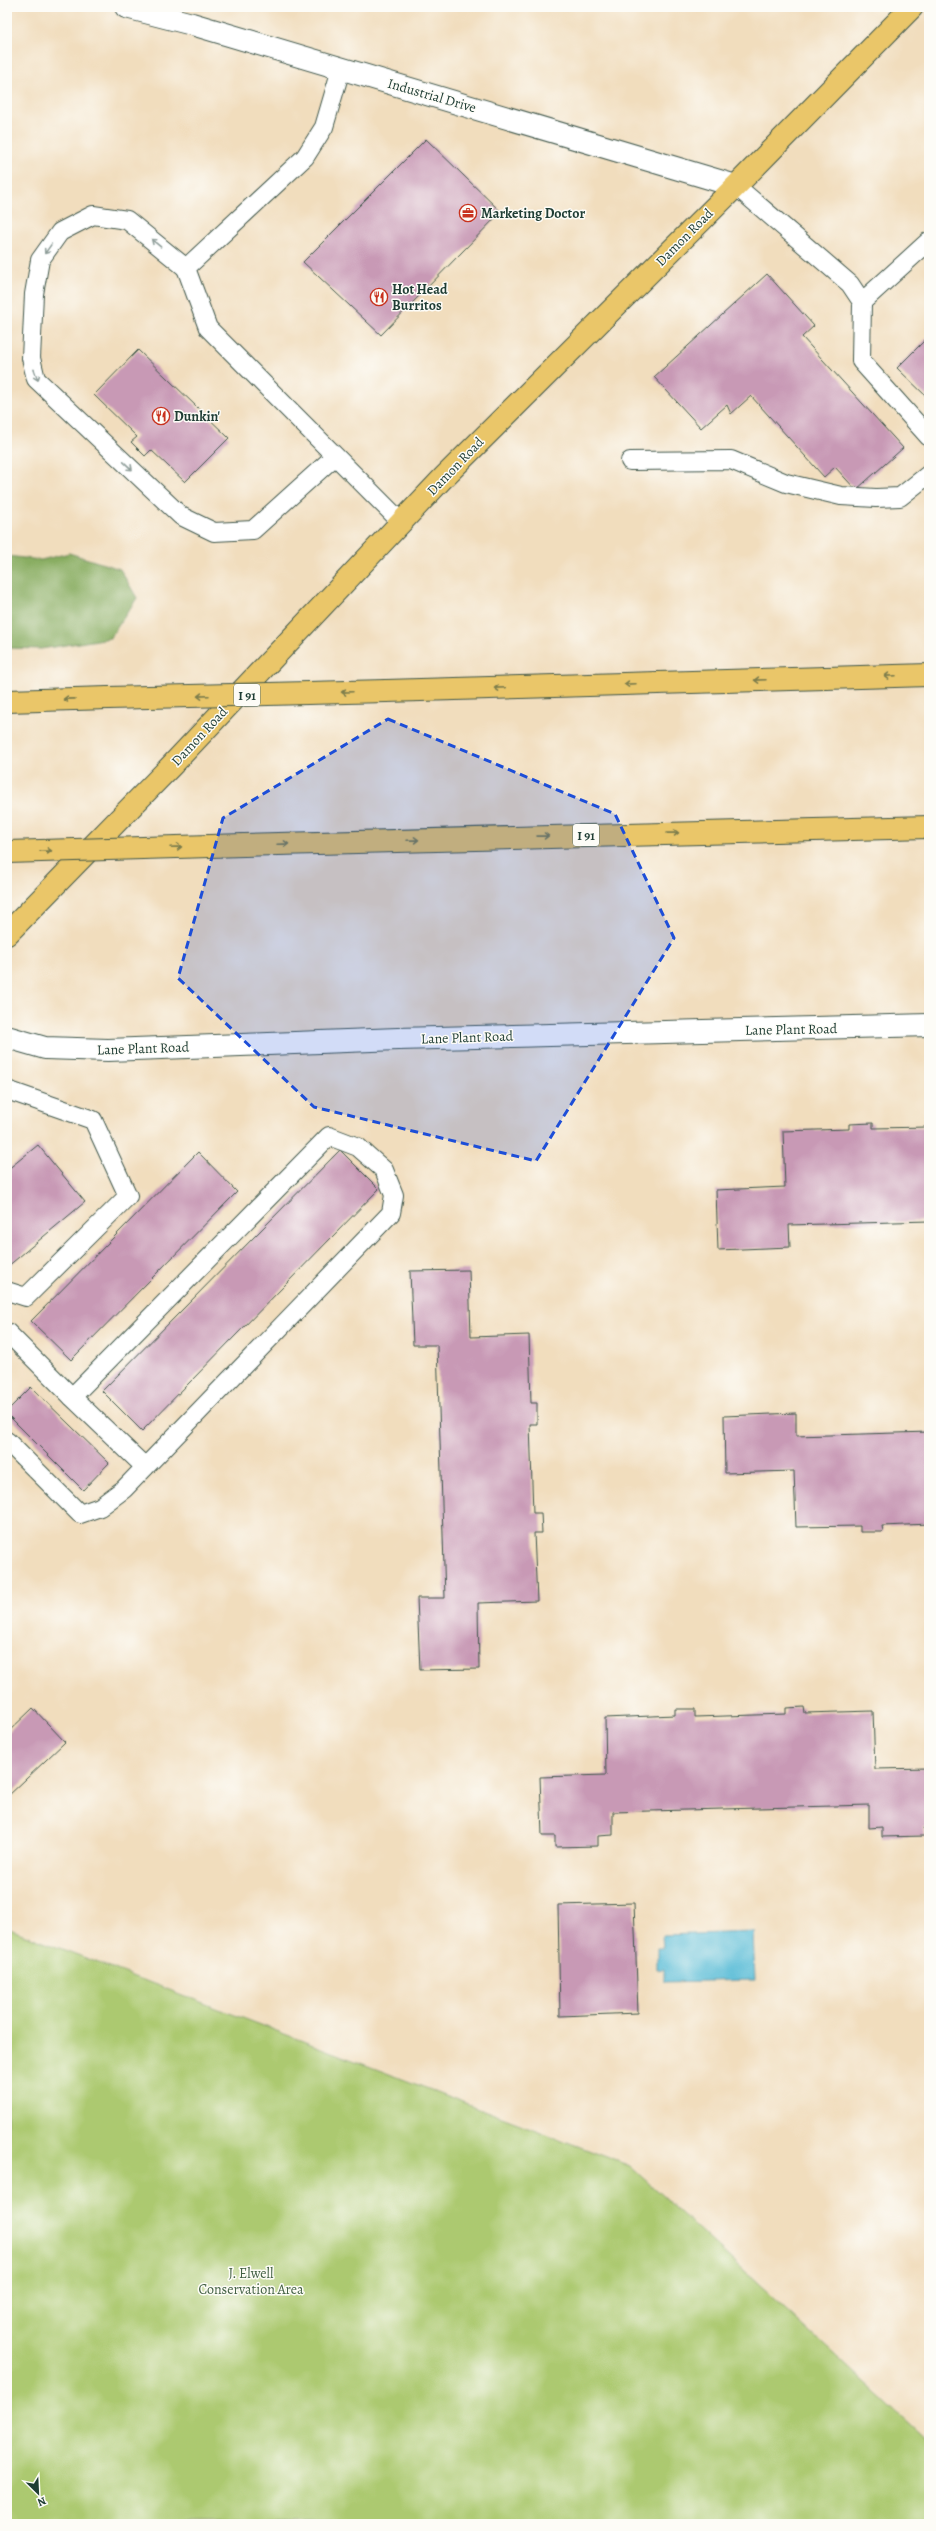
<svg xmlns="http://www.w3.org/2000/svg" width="936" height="2531" font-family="Alegreya,serif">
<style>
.green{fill:#acc970;stroke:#668352}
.forest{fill:#89ad62;stroke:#54754b}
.water{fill:#59bcd7;stroke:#3c7c86}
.building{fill:#c899b5}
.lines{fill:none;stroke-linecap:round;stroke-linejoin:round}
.service-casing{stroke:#3e5549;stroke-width:20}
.minor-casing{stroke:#3e5549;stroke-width:24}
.tertiary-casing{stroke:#3e5549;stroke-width:24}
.primary-casing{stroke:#3e5549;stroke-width:24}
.motorway-casing{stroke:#3e5549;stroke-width:24}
.service{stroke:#fff;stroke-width:18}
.minor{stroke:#fff;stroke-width:22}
.tertiary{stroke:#fff;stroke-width:22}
.primary{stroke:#eac669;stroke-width:22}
.motorway{stroke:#eac669;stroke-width:22}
.motorway-bridge-casing{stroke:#3e5549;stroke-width:24;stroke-linecap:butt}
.motorway-bridge{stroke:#eac669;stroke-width:22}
.oneway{stroke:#8f9e9a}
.oneway2{stroke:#7a7b4c}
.marked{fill:#1d4ed8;fill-opacity:0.2;stroke:#1d4ed8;stroke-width:3;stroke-dasharray:8 5;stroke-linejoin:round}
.labels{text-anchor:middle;stroke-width:3;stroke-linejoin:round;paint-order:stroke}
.shield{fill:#fdfcf7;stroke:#62766e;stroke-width:1}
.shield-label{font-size:13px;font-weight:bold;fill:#1f3d34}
.street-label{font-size:14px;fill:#1f3d34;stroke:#fdfcf7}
.poi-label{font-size:14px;font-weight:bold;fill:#1f3d34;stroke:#fdfcf7;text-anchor:start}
.park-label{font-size:14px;fill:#426043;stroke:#fdfcf7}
</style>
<rect width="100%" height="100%" fill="#fdfcf7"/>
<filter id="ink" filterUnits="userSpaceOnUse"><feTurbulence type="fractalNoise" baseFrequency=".025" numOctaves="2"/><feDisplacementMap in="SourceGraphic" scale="8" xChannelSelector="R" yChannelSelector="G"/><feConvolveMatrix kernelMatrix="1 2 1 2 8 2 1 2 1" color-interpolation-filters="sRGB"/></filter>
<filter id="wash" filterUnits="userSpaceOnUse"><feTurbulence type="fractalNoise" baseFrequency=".012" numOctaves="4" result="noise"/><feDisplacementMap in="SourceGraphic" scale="16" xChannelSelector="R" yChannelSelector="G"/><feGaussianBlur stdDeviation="0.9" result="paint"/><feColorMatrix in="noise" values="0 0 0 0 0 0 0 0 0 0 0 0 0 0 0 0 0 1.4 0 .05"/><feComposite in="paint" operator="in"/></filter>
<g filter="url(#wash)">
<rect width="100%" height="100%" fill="#f1ddbd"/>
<polygon class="green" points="7,1928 630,2166 929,2442 929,2524 7,2524"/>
<polygon class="forest" points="69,553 120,569 137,598 110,638 41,649 7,648 7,556 41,560"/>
<polygon class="water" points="753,1932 755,1980 664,1982 664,1968 657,1969 657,1948 663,1948 662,1935"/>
<g id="blocks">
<g class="building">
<polygon points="426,139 501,212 381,335 303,262"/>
<polygon points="767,274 814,326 802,337 903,448 856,490 835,467 824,477 751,396 731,414 727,405 701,428 654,377"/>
<polygon points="929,336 929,399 897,368"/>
<polygon points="138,350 229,438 185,482 151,450 145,456 131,442 137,437 94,395"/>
<polygon points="873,1123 873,1128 929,1127 929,1221 789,1225 790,1247 718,1250 716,1190 785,1187 783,1131 849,1129 849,1124"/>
<polygon points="38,1145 85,1202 7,1267 7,1170"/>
<polygon points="340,1150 379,1189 142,1431 102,1391"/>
<polygon points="198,1152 237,1192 71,1360 31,1321"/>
<polygon points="469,1270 471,1337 529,1335 531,1403 537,1403 537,1424 530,1424 533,1513 541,1513 542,1533 534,1533 537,1601 478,1603 479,1669 420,1670 417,1598 445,1598 437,1345 413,1345 410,1271"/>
<polygon points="31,1387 109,1463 83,1490 7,1414 7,1411"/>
<polygon points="796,1413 796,1436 929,1432 929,1524 882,1526 883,1532 860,1532 860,1526 796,1527 794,1471 725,1473 724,1416"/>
<polygon points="804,1707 805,1713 873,1711 875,1769 929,1768 929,1827 924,1827 925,1836 882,1837 882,1827 869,1828 869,1805 613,1812 613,1835 598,1836 598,1846 555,1847 555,1836 542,1836 540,1777 606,1775 605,1718 675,1715 675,1709 695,1709 695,1717 786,1714 786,1708"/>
<polygon points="33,1708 65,1742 7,1797 7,1733"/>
<polygon points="634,1903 638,2013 560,2016 558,1905"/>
</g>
</g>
</g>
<g filter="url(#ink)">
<use href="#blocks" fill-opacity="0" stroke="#3e5549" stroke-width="1"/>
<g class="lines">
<defs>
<g id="service">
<polyline points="341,69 324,127 305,157 186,268 208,328 401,522"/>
<polyline points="736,186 850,284 862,302 861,361 929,437"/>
<polyline points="186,268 127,220 93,215 60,232 40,260 34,294 31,358 36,379 181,516 214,532 253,530 334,457"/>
<polyline points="862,302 929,241"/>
<polyline points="630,461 731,460 786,483 841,496 876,498 900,497 929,474"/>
<polyline points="7,1093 10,1091 93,1120 128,1196 26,1297 7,1291"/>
<polyline points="7,1332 72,1397 329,1136 358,1147 384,1170 394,1195 391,1213 124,1489 100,1507 80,1514 7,1441"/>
<polyline points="72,1397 145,1467"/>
</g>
<polyline id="minor" points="7,1037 45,1048 108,1050 398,1039 929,1025"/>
<polyline id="tertiary" points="126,7 192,24 736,186"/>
<polyline id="primary" points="7,934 172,765 444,477 736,186 912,7"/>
<g id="motorway">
<polyline points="386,691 929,675"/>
<polyline points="7,701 108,698"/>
<polyline points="244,845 929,827"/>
</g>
</defs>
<use href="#service" class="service-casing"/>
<use href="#minor" class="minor-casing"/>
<use href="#tertiary" class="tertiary-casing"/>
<use href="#primary" class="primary-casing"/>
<use href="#motorway" class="motorway-casing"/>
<use href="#service" class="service"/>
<use href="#minor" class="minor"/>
<use href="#tertiary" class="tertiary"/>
<use href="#primary" class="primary"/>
<use href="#motorway" class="motorway"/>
<defs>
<g id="motorway-bridge">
<polyline points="108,698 386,691"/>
<polyline points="7,852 244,845"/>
</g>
</defs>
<use href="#motorway-bridge" class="motorway-bridge-casing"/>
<use href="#motorway-bridge" class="motorway-bridge"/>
</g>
<defs><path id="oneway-shaft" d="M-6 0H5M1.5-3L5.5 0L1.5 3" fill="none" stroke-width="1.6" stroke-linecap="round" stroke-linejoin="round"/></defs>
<g class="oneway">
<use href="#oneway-shaft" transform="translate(156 243) rotate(-140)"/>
<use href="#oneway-shaft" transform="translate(48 249) rotate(125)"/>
<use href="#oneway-shaft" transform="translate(36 375) rotate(70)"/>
<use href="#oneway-shaft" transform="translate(128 466) rotate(43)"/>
</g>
<g class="oneway2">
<use href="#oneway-shaft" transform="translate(890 676) rotate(178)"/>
<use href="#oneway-shaft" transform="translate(760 680) rotate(178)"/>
<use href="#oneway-shaft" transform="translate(630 684) rotate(178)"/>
<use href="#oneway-shaft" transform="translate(500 688) rotate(178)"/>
<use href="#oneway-shaft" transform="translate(347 692) rotate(178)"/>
<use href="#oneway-shaft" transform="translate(203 696) rotate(178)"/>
<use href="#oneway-shaft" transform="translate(69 699) rotate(179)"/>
<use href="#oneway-shaft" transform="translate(673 833) rotate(-1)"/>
<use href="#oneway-shaft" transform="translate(543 836) rotate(-1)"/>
<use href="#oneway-shaft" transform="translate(413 840) rotate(-2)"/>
<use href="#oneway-shaft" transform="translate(283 844) rotate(-2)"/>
<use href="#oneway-shaft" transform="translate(176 847) rotate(-2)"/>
<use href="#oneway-shaft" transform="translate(46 851) rotate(-2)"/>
</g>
</g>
<path class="marked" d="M388 719 615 814 674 938 536 1161 314 1107 178 978 223 818Z"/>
<defs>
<symbol id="office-ring" viewBox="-11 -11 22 22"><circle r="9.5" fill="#fdfcf7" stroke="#c8321e" stroke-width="1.5"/><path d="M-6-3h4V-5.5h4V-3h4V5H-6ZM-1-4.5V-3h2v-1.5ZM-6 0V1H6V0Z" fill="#c8321e"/></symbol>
<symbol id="restaurant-ring" viewBox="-11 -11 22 22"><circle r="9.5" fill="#fdfcf7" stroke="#c8321e" stroke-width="1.5"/><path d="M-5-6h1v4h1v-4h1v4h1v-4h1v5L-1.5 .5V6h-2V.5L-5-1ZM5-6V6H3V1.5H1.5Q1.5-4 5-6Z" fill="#c8321e"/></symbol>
</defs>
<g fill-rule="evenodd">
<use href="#office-ring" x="458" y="203" width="20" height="20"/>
<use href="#restaurant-ring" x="369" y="287" width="20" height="20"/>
<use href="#restaurant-ring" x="151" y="406" width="20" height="20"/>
</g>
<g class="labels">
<g class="shield">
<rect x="234" y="684" width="26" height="22" rx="3"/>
<rect x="573" y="824" width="26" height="22" rx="3"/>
</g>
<g class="shield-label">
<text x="247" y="700">I 91</text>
<text x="586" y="840">I 91</text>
</g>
<g class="street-label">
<text transform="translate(432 95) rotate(16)" y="5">Industrial Drive</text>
<text transform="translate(684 237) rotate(-45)" y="5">Damon Road</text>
<text transform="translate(455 466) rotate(-46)" y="5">Damon Road</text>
<text transform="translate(199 736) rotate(-47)" y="5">Damon Road</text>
<text transform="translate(791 1029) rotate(-1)" y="5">Lane Plant Road</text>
<text transform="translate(467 1037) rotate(-2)" y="5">Lane Plant Road</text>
<text transform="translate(143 1048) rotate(-2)" y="5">Lane Plant Road</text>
</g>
<g class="poi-label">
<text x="481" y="218">Marketing Doctor</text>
<text x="392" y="294">Hot Head<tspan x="392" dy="16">Burritos</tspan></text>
<text x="174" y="421">Dunkin'</text>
</g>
<g class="park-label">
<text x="251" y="2278">J. Elwell<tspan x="251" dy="16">Conservation Area</tspan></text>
</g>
</g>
<rect width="936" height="2531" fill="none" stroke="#fdfcf7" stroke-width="24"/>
<g transform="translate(38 2493) rotate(156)" stroke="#fdfcf7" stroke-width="3" paint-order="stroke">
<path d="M0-3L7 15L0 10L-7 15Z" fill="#1f3d34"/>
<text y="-6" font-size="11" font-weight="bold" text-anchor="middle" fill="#1f3d34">N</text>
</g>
</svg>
